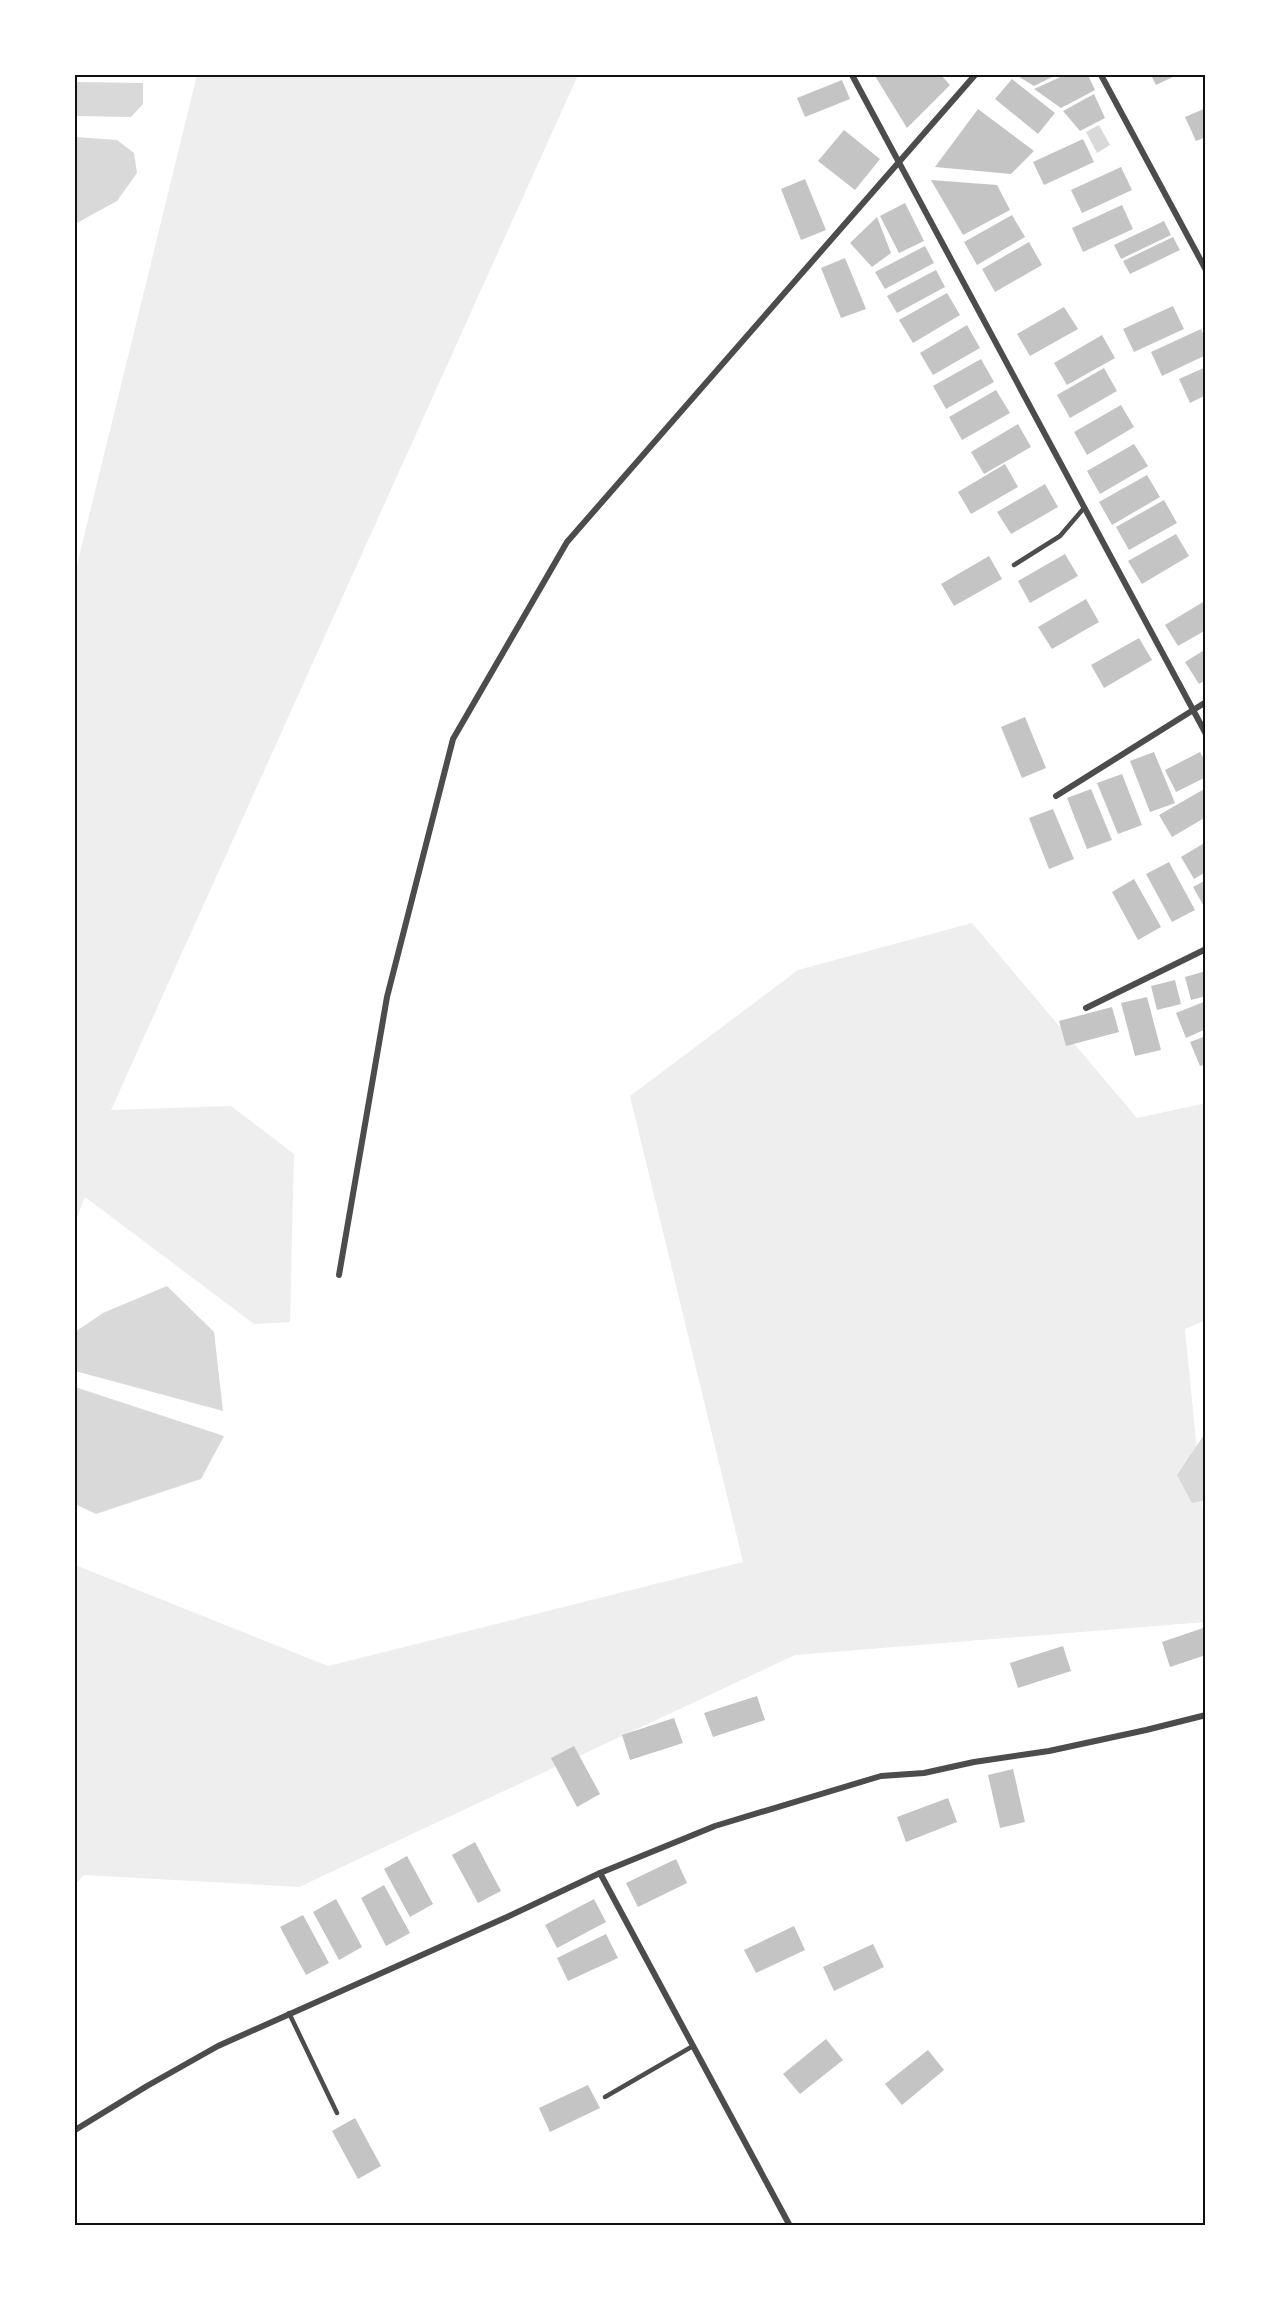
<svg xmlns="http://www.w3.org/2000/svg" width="1281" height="2301" font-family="'Varela Round',sans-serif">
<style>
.green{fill:#eee}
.water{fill:#d9d9d9}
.building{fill:#c4c4c4}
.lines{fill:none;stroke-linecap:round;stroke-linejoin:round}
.service{stroke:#4c4c4c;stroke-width:4.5}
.minor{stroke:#4c4c4c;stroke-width:6}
.neatline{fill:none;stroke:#111;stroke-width:2}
</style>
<rect width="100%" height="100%" fill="#fff"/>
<g class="green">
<polygon points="197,75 578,75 111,1110 231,1106 294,1154 290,1322 254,1324 85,1197 75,1222 75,573"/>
<polygon points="972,923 1137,1118 1206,1103 1206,1320 1185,1329 1206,1542 1206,1622 795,1655 299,1887 84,1875 75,1885 75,1565 328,1666 743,1562 630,1096 798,970"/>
</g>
<g class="water">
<polygon points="75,82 143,83 143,104 131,117 75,116"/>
<polygon points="1099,125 1110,145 1097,153 1086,132"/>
<polygon points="75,137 117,140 134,153 137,173 117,201 75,224"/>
<polygon points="167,1286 214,1332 223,1411 75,1371 75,1332 103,1313"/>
<polygon points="75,1387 224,1436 201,1479 96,1514 75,1504"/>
<polygon points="1206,1432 1206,1500 1192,1503 1177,1475"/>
</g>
<g class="building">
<polygon points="877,75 941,75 950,85 907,128 875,76"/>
<polygon points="1016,75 1056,75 1034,86"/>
<polygon points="1065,75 1088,75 1095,90 1061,108 1034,89"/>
<polygon points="1151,75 1177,75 1156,85"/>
<polygon points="1012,79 1055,113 1038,134 995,99"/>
<polygon points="842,80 850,99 805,117 797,98"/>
<polygon points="1094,94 1105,118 1080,131 1063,111"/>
<polygon points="1206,108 1206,137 1196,141 1185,117"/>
<polygon points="978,109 1034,151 1011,174 935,167"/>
<polygon points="844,130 880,159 855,190 818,161"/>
<polygon points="1083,139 1094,162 1044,185 1033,162"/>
<polygon points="1121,167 1132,190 1082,213 1071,190"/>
<polygon points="805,179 826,230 801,240 781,189"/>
<polygon points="931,180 997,185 1010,210 963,235"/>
<polygon points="905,203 924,241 899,253 880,216"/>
<polygon points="1122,205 1133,229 1083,252 1072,228"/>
<polygon points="1012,215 1025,237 977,265 964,242"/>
<polygon points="877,217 891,253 872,267 850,243"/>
<polygon points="1164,221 1171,235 1121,259 1114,245"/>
<polygon points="1173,237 1180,250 1130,274 1123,261"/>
<polygon points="1029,242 1042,265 995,292 982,269"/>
<polygon points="925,246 934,263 885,289 875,272"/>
<polygon points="845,258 866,309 841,318 821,268"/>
<polygon points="936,270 945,287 897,313 887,296"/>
<polygon points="947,293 960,315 913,343 899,320"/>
<polygon points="1173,306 1184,329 1134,352 1123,329"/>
<polygon points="1064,307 1078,329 1030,356 1017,334"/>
<polygon points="967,325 980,348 933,375 920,353"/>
<polygon points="1201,329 1206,341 1206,355 1162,376 1151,352"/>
<polygon points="1102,335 1115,358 1067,385 1054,363"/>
<polygon points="981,359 994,382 946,409 933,386"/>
<polygon points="1206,367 1206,395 1190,403 1179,379"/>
<polygon points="1104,368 1117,391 1070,418 1057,395"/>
<polygon points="996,390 1010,413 962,440 949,417"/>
<polygon points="1121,405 1134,427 1087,455 1074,432"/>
<polygon points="1018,424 1031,447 984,474 971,452"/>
<polygon points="1134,444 1148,466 1100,494 1087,471"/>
<polygon points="1005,464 1018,487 971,514 958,492"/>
<polygon points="1147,475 1160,497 1112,525 1099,502"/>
<polygon points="1045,484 1058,507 1011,534 997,512"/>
<polygon points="1164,500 1177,523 1129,550 1116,527"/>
<polygon points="1176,534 1189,556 1142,584 1128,561"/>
<polygon points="1065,554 1078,576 1030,603 1018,581"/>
<polygon points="989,556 1002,579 954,606 941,584"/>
<polygon points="1086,599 1099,622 1052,649 1038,627"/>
<polygon points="1203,602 1206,607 1206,630 1178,646 1165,625"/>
<polygon points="1139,638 1152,660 1104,688 1091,665"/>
<polygon points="1206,649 1206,680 1199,684 1185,662"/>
<polygon points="1025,717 1046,768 1022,778 1001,727"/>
<polygon points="1154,752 1175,803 1150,812 1130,761"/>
<polygon points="1200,752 1206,763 1206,777 1176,792 1165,770"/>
<polygon points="1122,774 1142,825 1118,834 1097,783"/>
<polygon points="1206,788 1206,817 1172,837 1159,815"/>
<polygon points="1091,789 1112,840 1087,849 1067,798"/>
<polygon points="1053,809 1074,859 1049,869 1029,818"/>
<polygon points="1206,842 1206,872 1194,879 1181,857"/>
<polygon points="1169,862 1195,910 1172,922 1146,874"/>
<polygon points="1134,879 1161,927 1138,940 1112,892"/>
<polygon points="1206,880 1206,910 1193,887"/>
<polygon points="1206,971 1206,996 1191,1000 1185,977"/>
<polygon points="1175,980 1181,1004 1157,1010 1151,986"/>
<polygon points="1147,997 1161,1050 1135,1056 1121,1003"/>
<polygon points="1206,1001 1206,1029 1186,1038 1176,1013"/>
<polygon points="1112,1007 1119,1032 1066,1046 1059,1021"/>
<polygon points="1206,1036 1206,1064 1200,1066 1190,1042"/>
<polygon points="1206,1627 1206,1655 1170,1667 1162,1642"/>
<polygon points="1063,1646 1071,1671 1018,1688 1010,1663"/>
<polygon points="757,1696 765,1720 713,1737 704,1713"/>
<polygon points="674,1718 683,1743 630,1760 622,1735"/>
<polygon points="574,1746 600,1794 577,1807 551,1758"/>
<polygon points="1013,1769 1025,1822 1000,1828 988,1775"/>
<polygon points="948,1798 957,1822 906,1842 897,1817"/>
<polygon points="475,1842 501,1891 478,1903 452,1855"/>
<polygon points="407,1856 433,1904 410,1917 384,1869"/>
<polygon points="676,1859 687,1883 638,1907 626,1883"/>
<polygon points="384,1885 410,1933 386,1946 361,1898"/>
<polygon points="336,1899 362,1947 339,1960 313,1912"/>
<polygon points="594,1899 606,1922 557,1948 545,1925"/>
<polygon points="303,1915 329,1963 306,1975 280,1927"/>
<polygon points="794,1926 805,1950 756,1973 744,1950"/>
<polygon points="606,1934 618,1958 568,1981 557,1958"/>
<polygon points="873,1944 884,1967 834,1991 823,1967"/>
<polygon points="826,2039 843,2060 800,2094 783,2074"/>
<polygon points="928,2050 944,2070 902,2105 885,2084"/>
<polygon points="588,2085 600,2108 550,2132 539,2108"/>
<polygon points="355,2118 381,2166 358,2179 332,2131"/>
</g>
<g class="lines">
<g class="service">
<polyline points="1014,565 1060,536 1084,508"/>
<polyline points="289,2013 337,2113"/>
<polyline points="605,2097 693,2046"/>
</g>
<g class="minor">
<polyline points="852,75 1206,734"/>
<polyline points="1101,75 1206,270"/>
<polyline points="1056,796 1206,702"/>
<polyline points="1086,1008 1206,949"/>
<polyline points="339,1275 387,997 453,739 567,542 975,75"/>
<polyline points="600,1873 790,2226"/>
<polyline points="75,2130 147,2086 218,2046 507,1917 600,1873 715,1826 881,1776 924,1773 974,1762 1049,1751 1146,1730 1206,1715"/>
</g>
</g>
<rect width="1281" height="2301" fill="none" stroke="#ffffff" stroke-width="153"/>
<rect x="76" y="76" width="1128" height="2148" class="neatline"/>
</svg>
